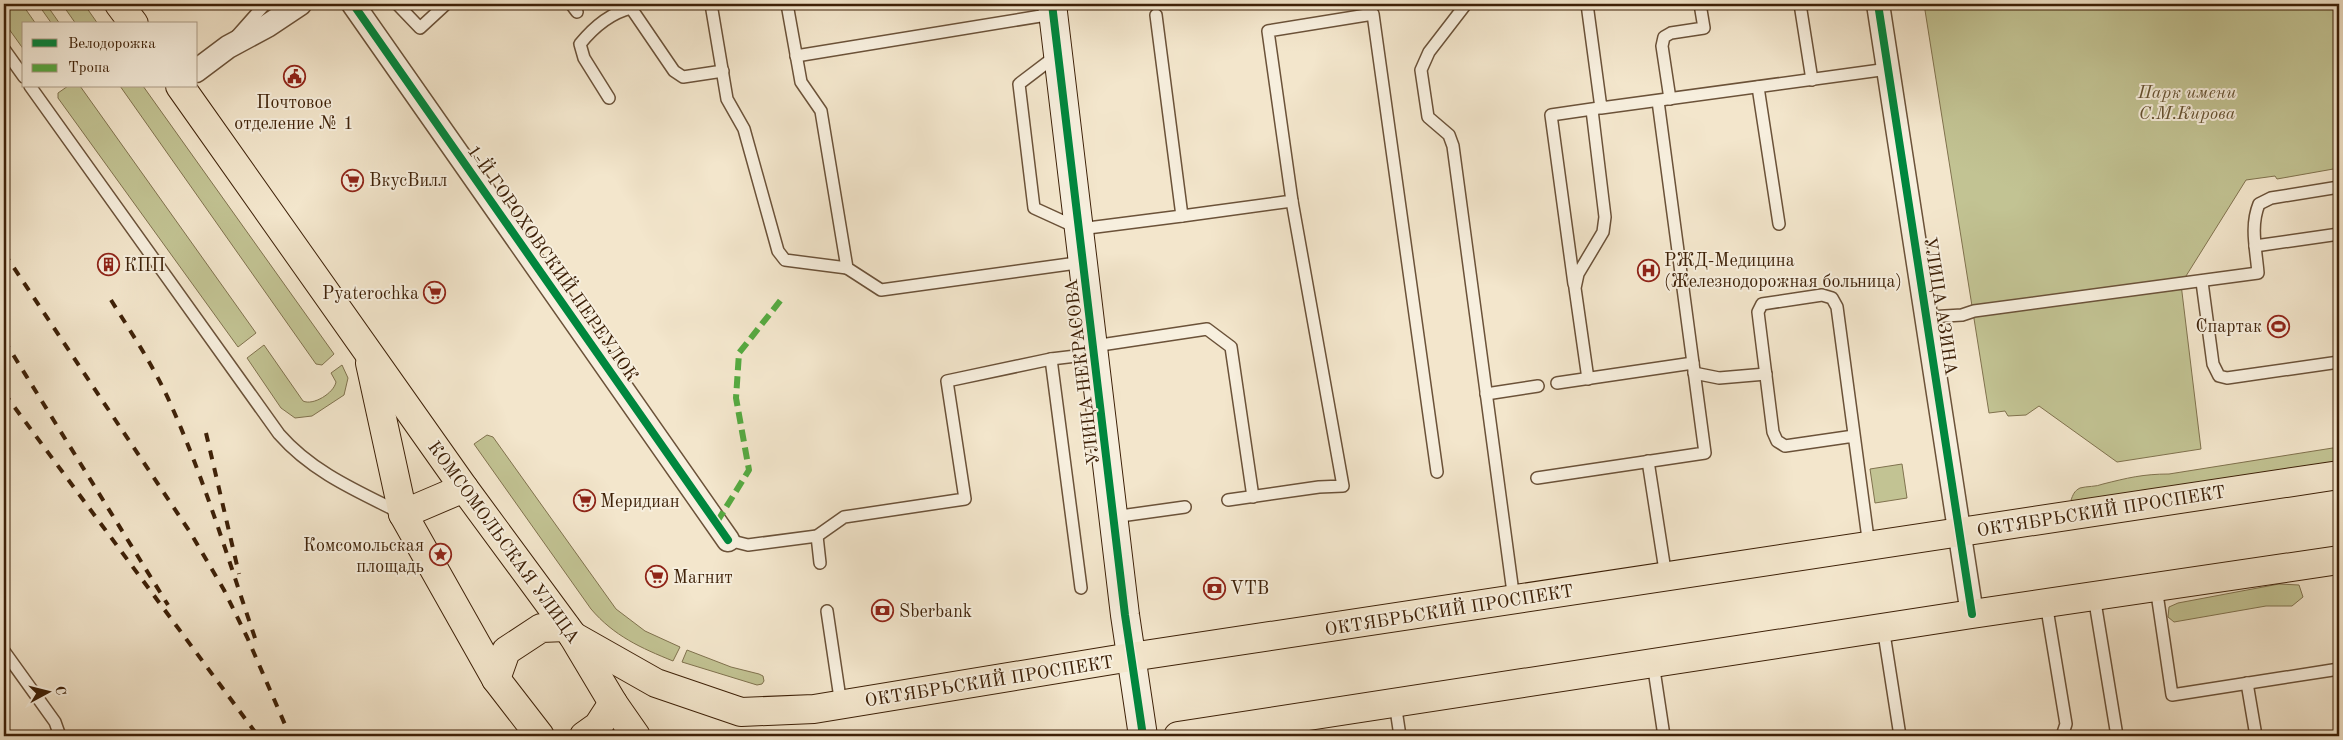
<svg xmlns="http://www.w3.org/2000/svg" width="2343" height="740" font-family="'Old Standard TT',serif">
<style>
.green{fill:#c2c393;stroke:#80724e}
.lines{fill:none;stroke-linecap:round;stroke-linejoin:round}
.lane-casing{stroke:#6b5239;stroke-width:14}
.street-casing{stroke:#6b5239;stroke-width:25}
.secondary-casing{stroke:#3e2108;stroke-width:30}
.primary-casing{stroke:#3e2108;stroke-width:30}
.lane{stroke:#f7efde;stroke-width:11}
.street{stroke:#f7efde;stroke-width:22}
.secondary{stroke:#f7efde;stroke-width:28}
.primary{stroke:#f3e6cc;stroke-width:28}
.rail{stroke:#3e2108;stroke-width:4;stroke-dasharray:9 9;stroke-linecap:butt}
.quiet{stroke:#55aa41;stroke-width:6;stroke-dasharray:12 6;stroke-linecap:butt}
.cycleway-casing{stroke:#f7efde;stroke-width:11}
.cycleway{stroke:#00873e;stroke-width:8}
.labels{text-anchor:middle;stroke-width:4;stroke-linejoin:round;paint-order:stroke}
.park-label{font-size:18px;font-style:italic;fill:#665232;stroke:#f7efde}
.poi-label{font-size:18px;fill:#3e2108;stroke:#f7efde;text-anchor:start}
.street-label{font-size:18px;fill:#3e2108;stroke:#f7efde}
</style>
<rect width="100%" height="100%" fill="#f3e6cc"/>
<filter id="stains"><feTurbulence type="fractalNoise" baseFrequency=".004" numOctaves="4"/><feColorMatrix values="0 0 0 0 .2 0 0 0 0 .09 0 0 0 0 .02 0 0 0 .5 -.17"/></filter>
<radialGradient id="worn" r=".72"><stop offset=".6" stop-color="#630" stop-opacity="0"/><stop offset="1" stop-color="#630" stop-opacity=".3"/></radialGradient>
<g class="green">
<polygon points="4,4 22,4 36,24 24,24 24,50 4,22"/>
<polygon points="46,4 60,24 52,24 40,7"/>
<polygon points="62,4 84,4 98,24 76,24"/>
<polygon points="1924,4 2339,4 2339,168 2277,179 2275,176 2246,180 2181,284 2201,449 2117,462 2039,406 2026,415 2008,416 2005,411 1989,413"/>
<polygon points="68,86 80,86 256,333 238,347 58,98 58,93"/>
<polygon points="120,86 143,86 334,354 322,365 316,364"/>
<path d="M264 345 303 401C313 406 334 393 336 382L331 373 342 365 348 378 344 395 312 416 295 418 281 408 247 358Z"/>
<path d="M487 435 493 437 616 609 645 631 680 647 673 661C641 648 614 636 591 609L474 444Z"/>
<path d="M2339 447V466L2091 505 2071 500C2073 495 2074 491 2080 488 2087 486 2096 487 2103 484 2127 478 2143 474 2169 474Z"/>
<polygon points="1902,464 1907,498 1875,503 1870,469"/>
<polygon points="2279,584 2299,585 2303,597 2292,606 2266,606 2174,622 2168,617 2169,607 2178,603"/>
<polygon points="687,650 731,667 759,674 763,676 764,681 762,684 757,685 682,662"/>
</g>
<g class="lines">
<defs>
<g id="lane">
<polyline points="397,4 420,28 446,4"/>
<polyline points="571,4 577,12"/>
<polyline points="711,4 727,99 744,129 778,251 785,260 847,268"/>
<polyline points="787,4 801,82 821,111 847,268 881,290 1084,262"/>
<polyline points="1466,4 1429,52 1421,70 1428,117 1449,135 1453,146 1514,600"/>
<polyline points="1587,4 1601,108 1888,69"/>
<polyline points="1800,4 1812,80"/>
<polyline points="235,38 265,4"/>
<polyline points="4,49 24,77"/>
<polyline points="1057,55 1019,84 1034,208 1080,229 1182,216 1156,15"/>
<polyline points="796,56 1053,14"/>
<path d="M30 86 279 434C312 472 357 491 401 513"/>
<polyline points="1758,87 1779,224"/>
<path d="M609 98 584 58 580 44C593 28 611 13 631 8L674 71 683 77 723 71"/>
<polyline points="1670,99 1662,46 1664,37 1671,33 1704,28 1700,4"/>
<polyline points="1182,216 1292,201 1268,31 1373,14 1437,472"/>
<polyline points="2255,246 2339,234"/>
<polyline points="2202,282 2213,364 2219,376 2227,378 2339,362"/>
<polyline points="1574,284 1551,115 1599,108"/>
<path d="M1928 317 1962 315 1974 311 2258 273C2256 249 2250 226 2259 204L2271 198 2339 187"/>
<polyline points="1094,346 1207,329 1231,347 1253,497"/>
<polyline points="1051,359 1081,588"/>
<polyline points="1694,373 1719,378 1766,374"/>
<polyline points="1588,379 1575,288 1578,274 1603,232 1605,217 1592,110"/>
<polyline points="1557,383 1693,363"/>
<polyline points="1486,394 1538,386"/>
<polyline points="1854,436 1785,446 1777,441 1773,432 1758,312 1762,304 1822,295 1832,298 1837,307 1869,546"/>
<polyline points="1648,461 1666,577"/>
<polyline points="1537,478 1705,453 1658,101"/>
<polyline points="1228,500 1319,487 1343,486 1292,201"/>
<polyline points="1113,517 1185,507"/>
<polyline points="817,536 820,563"/>
<polyline points="728,540 748,545 817,536 844,517 965,499 947,381 1051,359 1093,354"/>
<polyline points="2156,587 2172,695 2339,669"/>
<polyline points="2094,596 2117,736"/>
<polyline points="2046,603 2066,724 2062,736"/>
<polyline points="827,611 841,705"/>
<polyline points="1883,627 1900,736"/>
<polyline points="4,651 55,722 60,736"/>
<polyline points="1653,663 1664,736"/>
<polyline points="2247,683 2256,736"/>
<polyline points="1395,703 1400,736"/>
</g>
<g id="street">
<polyline points="353,4 728,540"/>
<polyline points="1878,4 1972,614"/>
<polyline points="196,71 228,47 267,26 300,4"/>
</g>
<polyline id="secondary" points="1052,4 1125,615 1143,736"/>
<g id="primary">
<polyline points="119,4 134,24"/>
<polyline points="180,86 464,488 573,636 613,703 636,736"/>
<polyline points="370,363 403,514 496,679 540,736"/>
<polyline points="403,514 464,488"/>
<polyline points="573,636 656,683 741,712 814,709 1131,657 2339,475"/>
<polyline points="496,679 506,651 541,628 566,627"/>
<polyline points="584,736 598,726 613,703"/>
<polyline points="1178,736 1972,614 2339,560"/>
</g>
</defs>
<use href="#lane" class="lane-casing"/>
<use href="#street" class="street-casing"/>
<use href="#secondary" class="secondary-casing"/>
<use href="#primary" class="primary-casing"/>
<use href="#lane" class="lane"/>
<use href="#street" class="street"/>
<use href="#secondary" class="secondary"/>
<use href="#primary" class="primary"/>
<g class="rail">
<polyline points="4,253 190,532 224,590 247,637 290,736"/>
<path d="M111 300C132 334 155 368 171 405 205 481 229 562 256 641"/>
<polyline points="4,340 168,605"/>
<polyline points="4,393 258,736"/>
<polyline points="206,433 239,574"/>
</g>
<polyline class="quiet" points="717,522 749,470 736,398 739,353 784,296"/>
<defs>
<g id="cycleway">
<polyline points="353,4 728,540"/>
<polyline points="1052,4 1125,615 1143,736"/>
<polyline points="1878,4 1972,614"/>
</g>
</defs>
<use href="#cycleway" class="cycleway-casing"/>
<use href="#cycleway" class="cycleway"/>
</g>
<defs>
<symbol id="civic-ring" viewBox="-11 -11 22 22"><circle r="9.5" fill="#f7efde" stroke="#8f2418" stroke-width="1.5"/><path d="M-.6-6.5H3V-4.5H.6V-3L4-1V1h2V6H-6V1h2V-1L-.6-3ZM-1.2 2.5V6h2.4V2.5Z" fill="#8f2418"/></symbol>
<symbol id="supermarket-ring" viewBox="-11 -11 22 22"><circle r="9.5" fill="#f7efde" stroke="#8f2418" stroke-width="1.5"/><path d="M-6-5.5h2.5l.6 2H6L4.5 2H-2.5L-4.4-4H-6ZM-1.5 3.2a1.3 1.3 0 1 0 .1 0ZM3 3.2a1.3 1.3 0 1 0 .1 0Z" fill="#8f2418"/></symbol>
<symbol id="building-ring" viewBox="-11 -11 22 22"><circle r="9.5" fill="#f7efde" stroke="#8f2418" stroke-width="1.5"/><path d="M-4-6H4V6H1V3H-1V6H-4ZM-2.5-4.3h1.7v1.8h-1.7ZM.8-4.3h1.7v1.8H.8ZM-2.5-1h1.7V.8h-1.7ZM.8-1h1.7V.8H.8Z" fill="#8f2418"/></symbol>
<symbol id="hospital-ring" viewBox="-11 -11 22 22"><circle r="9.5" fill="#f7efde" stroke="#8f2418" stroke-width="1.5"/><path d="M-5-5h3v3.5h4V-5h3V5h-3V1.5h-4V5h-3Z" fill="#8f2418"/></symbol>
<symbol id="stadium-ring" viewBox="-11 -11 22 22"><circle r="9.5" fill="#f7efde" stroke="#8f2418" stroke-width="1.5"/><path d="M0-5a6.5 5 0 1 0 0 10a6.5 5 0 1 0 0-10ZM-3.5-1.8h7v3.6h-7Z" fill="#8f2418"/></symbol>
<symbol id="sight-ring" viewBox="-11 -11 22 22"><circle r="9.5" fill="#f7efde" stroke="#8f2418" stroke-width="1.5"/><path d="M0-6L1.8-2.2L6-1.7L2.9 1.2L3.7 5.4L0 3.3L-3.7 5.4L-2.9 1.2L-6-1.7L-1.8-2.2Z" fill="#8f2418"/></symbol>
<symbol id="bank-ring" viewBox="-11 -11 22 22"><circle r="9.5" fill="#f7efde" stroke="#8f2418" stroke-width="1.5"/><path d="M-6-4H6V4H-6ZM0-2.3a2.3 2.3 0 1 0 0 4.6a2.3 2.3 0 1 0 0-4.6Z" fill="#8f2418"/></symbol>
</defs>
<g fill-rule="evenodd">
<use href="#civic-ring" x="282" y="64" width="25" height="25"/>
<use href="#supermarket-ring" x="340" y="168" width="25" height="25"/>
<use href="#building-ring" x="96" y="252" width="25" height="25"/>
<use href="#hospital-ring" x="1636" y="258" width="25" height="25"/>
<use href="#supermarket-ring" x="422" y="280" width="25" height="25"/>
<use href="#stadium-ring" x="2266" y="314" width="25" height="25"/>
<use href="#supermarket-ring" x="572" y="488" width="25" height="25"/>
<use href="#sight-ring" x="428" y="542" width="25" height="25"/>
<use href="#supermarket-ring" x="644" y="564" width="25" height="25"/>
<use href="#bank-ring" x="1202" y="576" width="25" height="25"/>
<use href="#bank-ring" x="870" y="598" width="25" height="25"/>
</g>
<g class="labels">
<g class="park-label">
<text x="2187" y="98">Парк имени<tspan x="2187" dy="21">С.М.Кирова</tspan></text>
</g>
<g class="poi-label">
<text x="294" y="108" text-anchor="middle">Почтовое<tspan x="294" dy="21">отделение № 1</tspan></text>
<text x="369" y="186">ВкусВилл</text>
<text x="1664" y="266">РЖД-Медицина<tspan x="1664" dy="21">(Железнодорожная больница)</tspan></text>
<text x="124" y="271">КПП</text>
<text x="419" y="299" text-anchor="end">Pyaterochka</text>
<text x="2262" y="332" text-anchor="end">Спартак</text>
<text x="600" y="507">Меридиан</text>
<text x="424" y="551" text-anchor="end">Комсомольская<tspan x="424" dy="21">площадь</tspan></text>
<text x="673" y="583">Магнит</text>
<text x="1230" y="594">VTB</text>
<text x="899" y="617">Sberbank</text>
</g>
<g class="street-label">
<text transform="translate(553 263) rotate(55)" y="6">1-Й ГОРОХОВСКИЙ ПЕРЕУЛОК</text>
<text transform="translate(1941 306) rotate(81)" y="6">УЛИЦА АЗИНА</text>
<text transform="translate(1082 372) rotate(-97)" y="6">УЛИЦА НЕКРАСОВА</text>
<text transform="translate(2101 511) rotate(-9)" y="6">ОКТЯБРЬСКИЙ ПРОСПЕКТ</text>
<text transform="translate(504 542) rotate(54)" y="6">КОМСОМОЛЬСКАЯ УЛИЦА</text>
<text transform="translate(1449 610) rotate(-9)" y="6">ОКТЯБРЬСКИЙ ПРОСПЕКТ</text>
<text transform="translate(989 681) rotate(-9)" y="6">ОКТЯБРЬСКИЙ ПРОСПЕКТ</text>
</g>
</g>
<rect width="2343" height="740" fill="none" stroke="#f3e6cc" stroke-width="20"/>
<rect x="5" y="5" width="2333" height="730" fill="none" stroke="#3e2108" stroke-width="2.5"/>
<rect x="10" y="10" width="2323" height="720" fill="none" stroke="#3e2108"/>
<rect x="22" y="22" width="175" height="65" fill="#f7efde" stroke="#ad9d88"/>
<rect x="32" y="39" width="25" height="8" fill="#00873e" stroke="#ad9d88"/>
<text x="68" y="48" font-size="15" fill="#3e2108">Велодорожка</text>
<rect x="32" y="64" width="25" height="8" fill="#55aa41" stroke="#ad9d88"/>
<text x="68" y="72" font-size="15" fill="#3e2108">Тропа</text>
<g transform="translate(48 692) rotate(83)" stroke="#f7efde" stroke-width="4" paint-order="stroke">
<path d="M0-4L9 19L0 12L-9 19Z" fill="#3e2108"/>
<text y="-8" font-size="14" font-weight="bold" text-anchor="middle" fill="#3e2108">С</text>
</g>
<rect width="100%" height="100%" filter="url(#stains)"/>
<rect width="100%" height="100%" fill="url(#worn)"/>
</svg>
